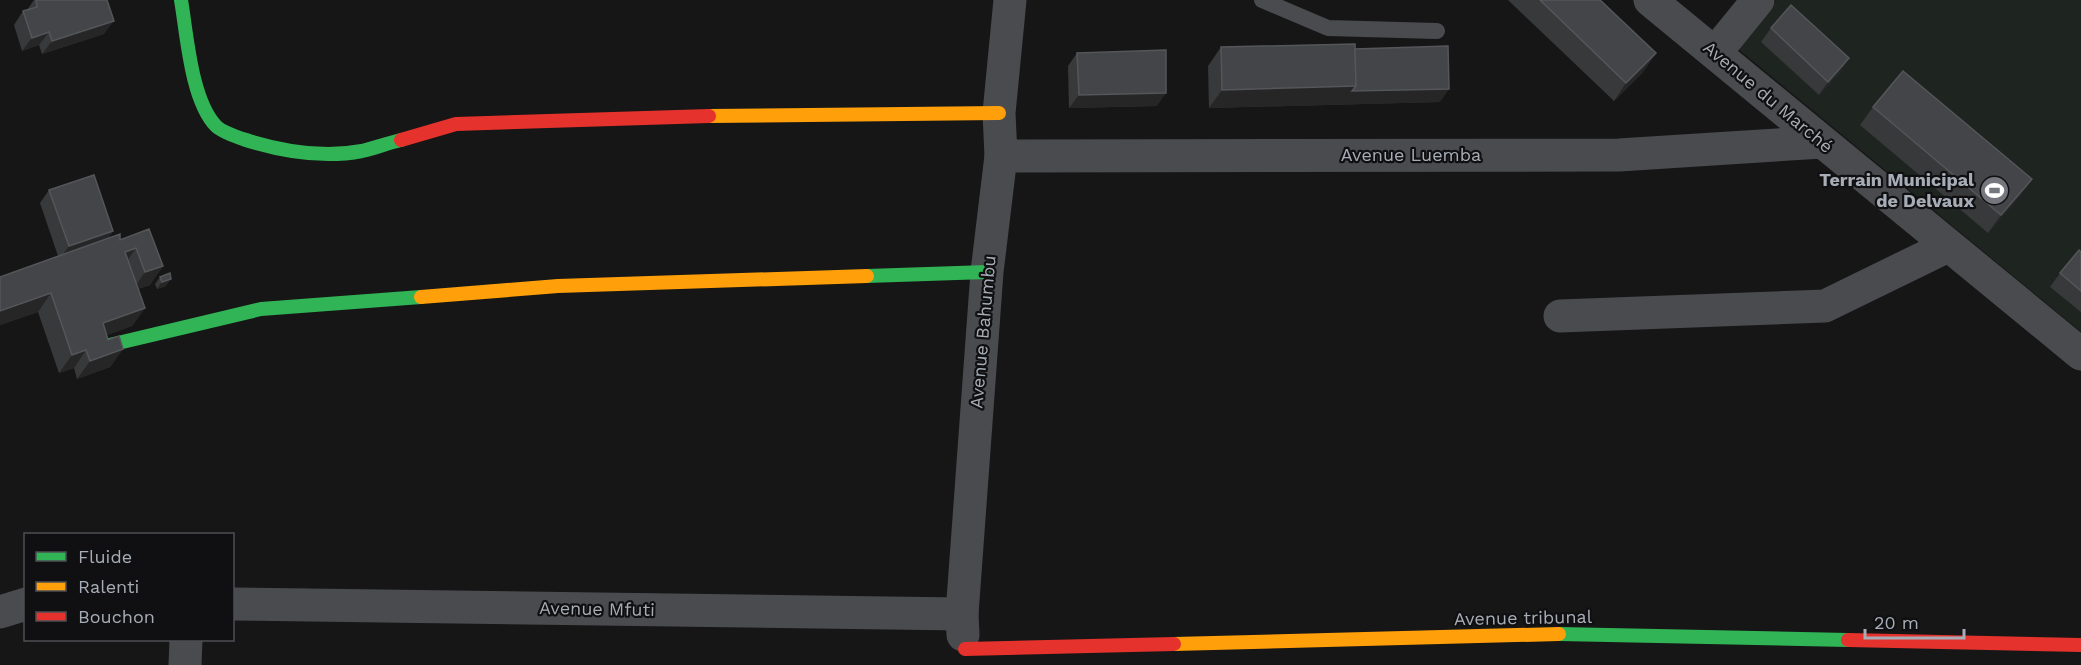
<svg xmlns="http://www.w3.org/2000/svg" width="2081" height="665" font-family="'Work Sans',sans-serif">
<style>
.green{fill:#1e241f}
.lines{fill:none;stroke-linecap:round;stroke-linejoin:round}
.lane{stroke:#4a4b4f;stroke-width:16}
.street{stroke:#4a4b4f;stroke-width:33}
.fast{stroke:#30b455;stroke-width:14}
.slow{stroke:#ff9f0a;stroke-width:14}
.jam{stroke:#e5322d;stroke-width:14}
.wall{fill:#38393b}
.shaded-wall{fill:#262627}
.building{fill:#444548;stroke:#54565a;stroke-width:1.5}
.labels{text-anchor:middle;stroke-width:4.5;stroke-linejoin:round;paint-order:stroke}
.street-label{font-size:18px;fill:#a7adb6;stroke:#101012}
.poi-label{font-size:18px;font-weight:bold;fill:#a7adb6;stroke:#101012;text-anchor:end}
</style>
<rect width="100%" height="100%" fill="#161616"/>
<polygon class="green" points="1777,0 2081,0 2081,332 1737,48"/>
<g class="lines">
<polyline class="lane" points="1262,0 1328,28 1437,31"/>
<g class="street">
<polyline points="1650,0 2081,354"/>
<polyline points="1715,53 1758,0"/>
<polyline points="1001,156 1619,155 1822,142"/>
<polyline points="1560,316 1825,306 1948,246"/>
<polyline points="232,604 962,614"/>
<polyline points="0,612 26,604"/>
<polyline points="963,635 962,614 987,272 1001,156 999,113 1010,0"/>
<polyline points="185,665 186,640"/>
</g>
<g class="fast">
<path d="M181 0C187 35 191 100 216 126 223 133 240 138 249 141 285 152 325 158 362 151 375 148 388 143 401 140"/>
<polyline points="867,276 987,272"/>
<polyline points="97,348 261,309 421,297"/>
<polyline points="1559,634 1848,640"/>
</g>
<g class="slow">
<polyline points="709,116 999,113"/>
<polyline points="421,297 558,286 867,276"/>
<polyline points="1174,644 1559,634"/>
</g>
<g class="jam">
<polyline points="401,140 456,124 709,116"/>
<polyline points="1848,640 2081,645"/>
<polyline points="965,649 1174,644"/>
</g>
</g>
<g class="wall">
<polygon points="34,0 107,0 104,34 42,54 39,45 22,51 14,25 23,11 27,10"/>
<polygon points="1508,0 1600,0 1656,53 1643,72 1614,101"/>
<polygon points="1771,28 1849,58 1840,72 1819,95 1761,42"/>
<polygon points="1221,47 1355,49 1440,102 1209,108 1208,66"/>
<polygon points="1077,53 1157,106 1069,108 1068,66"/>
<polygon points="1873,107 2032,179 2019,197 1988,233 1860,125"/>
<polygon points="49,190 113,231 108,238 120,240 149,229 163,266 150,285 138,289 145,308 132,326 107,335 108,340 123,349 110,367 77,379 74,368 59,373 38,312 0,325 0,277 58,256 40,203"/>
<polygon points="2081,252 2081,312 2050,287 2060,273"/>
<polygon points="160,277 166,286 157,289 155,284"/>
</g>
<g class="shaded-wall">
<polygon points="114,21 104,34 42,54 52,41"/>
<polygon points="49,32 39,45 22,51 32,38"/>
<polygon points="1656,53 1643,72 1614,101 1626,83"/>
<polygon points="1849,58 1840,72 1819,95 1828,82"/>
<polygon points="1356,86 1449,89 1440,102 1209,108 1222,90"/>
<polygon points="1166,93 1157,106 1069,108 1079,95"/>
<polygon points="2032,179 2019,197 1988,233 2001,215"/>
<polygon points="113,231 104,244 59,260 69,246"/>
<polygon points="136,248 123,267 125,252"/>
<polygon points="163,266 150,285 132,291 145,272"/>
<polygon points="171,279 166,286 157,289 162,282"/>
<polygon points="51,293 38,312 0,325 0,311"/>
<polygon points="145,308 132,326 90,341 103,323"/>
<polygon points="123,349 110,367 77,379 90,361"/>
<polygon points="86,350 74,368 59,373 72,355"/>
</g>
<g class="building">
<polygon points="36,0 107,0 114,21 52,41 49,32 32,38 23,11 37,7"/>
<polygon points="1540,0 1600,0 1656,53 1626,83"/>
<polygon points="1791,5 1849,58 1828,82 1771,28"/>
<polygon points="1355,44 1356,86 1222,90 1221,47"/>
<polygon points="1448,46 1449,89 1352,91 1356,86 1355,49"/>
<polygon points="1166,50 1166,93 1079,95 1077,53"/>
<polygon points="1903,71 2032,179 2001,215 1873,107"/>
<polygon points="94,175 113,231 69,246 49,190"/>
<polygon points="149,229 163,266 145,272 136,248 125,252 145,308 103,323 108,340 119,336 123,349 90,361 86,350 72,355 51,293 0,311 0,277 120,234 120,240"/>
<polygon points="2079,250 2081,252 2081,291 2060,273"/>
<polygon points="170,273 171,279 162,282 160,277"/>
</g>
<defs>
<symbol id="stadium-disc" viewBox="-11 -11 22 22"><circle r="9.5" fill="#74787e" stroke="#101012"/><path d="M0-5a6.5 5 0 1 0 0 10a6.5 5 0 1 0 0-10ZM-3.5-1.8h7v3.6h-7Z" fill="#fff"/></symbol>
</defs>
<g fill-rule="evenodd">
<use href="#stadium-disc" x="1978" y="174" width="33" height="33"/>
</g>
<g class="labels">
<g class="street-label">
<text transform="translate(1768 97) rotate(40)" y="6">Avenue du Marché</text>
<text x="1411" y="161">Avenue Luemba</text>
<text transform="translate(983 332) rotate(-85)" y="6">Avenue Bahumbu</text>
<text transform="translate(597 609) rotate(1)" y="6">Avenue Mfuti</text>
<text transform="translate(1523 618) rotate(-1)" y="6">Avenue tribunal</text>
</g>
<g class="poi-label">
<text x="1974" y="186">Terrain Municipal<tspan x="1974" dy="21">de Delvaux</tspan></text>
</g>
</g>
<rect x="24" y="533" width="210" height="108" fill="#101012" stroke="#4c4f54" stroke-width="1.5"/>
<rect x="36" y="552" width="30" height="9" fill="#30b455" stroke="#4c4f54" stroke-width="1.5"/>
<text x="78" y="563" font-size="18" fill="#a7adb6">Fluide</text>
<rect x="36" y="582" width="30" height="9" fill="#ff9f0a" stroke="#4c4f54" stroke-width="1.5"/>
<text x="78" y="593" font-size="18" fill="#a7adb6">Ralenti</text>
<rect x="36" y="612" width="30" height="9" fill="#e5322d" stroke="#4c4f54" stroke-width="1.5"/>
<text x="78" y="623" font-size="18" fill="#a7adb6">Bouchon</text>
<path d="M1865 629v9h99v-9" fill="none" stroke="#a7adb6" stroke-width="3"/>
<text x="1874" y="629" font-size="18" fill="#a7adb6" stroke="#101012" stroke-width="4.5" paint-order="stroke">20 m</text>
</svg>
